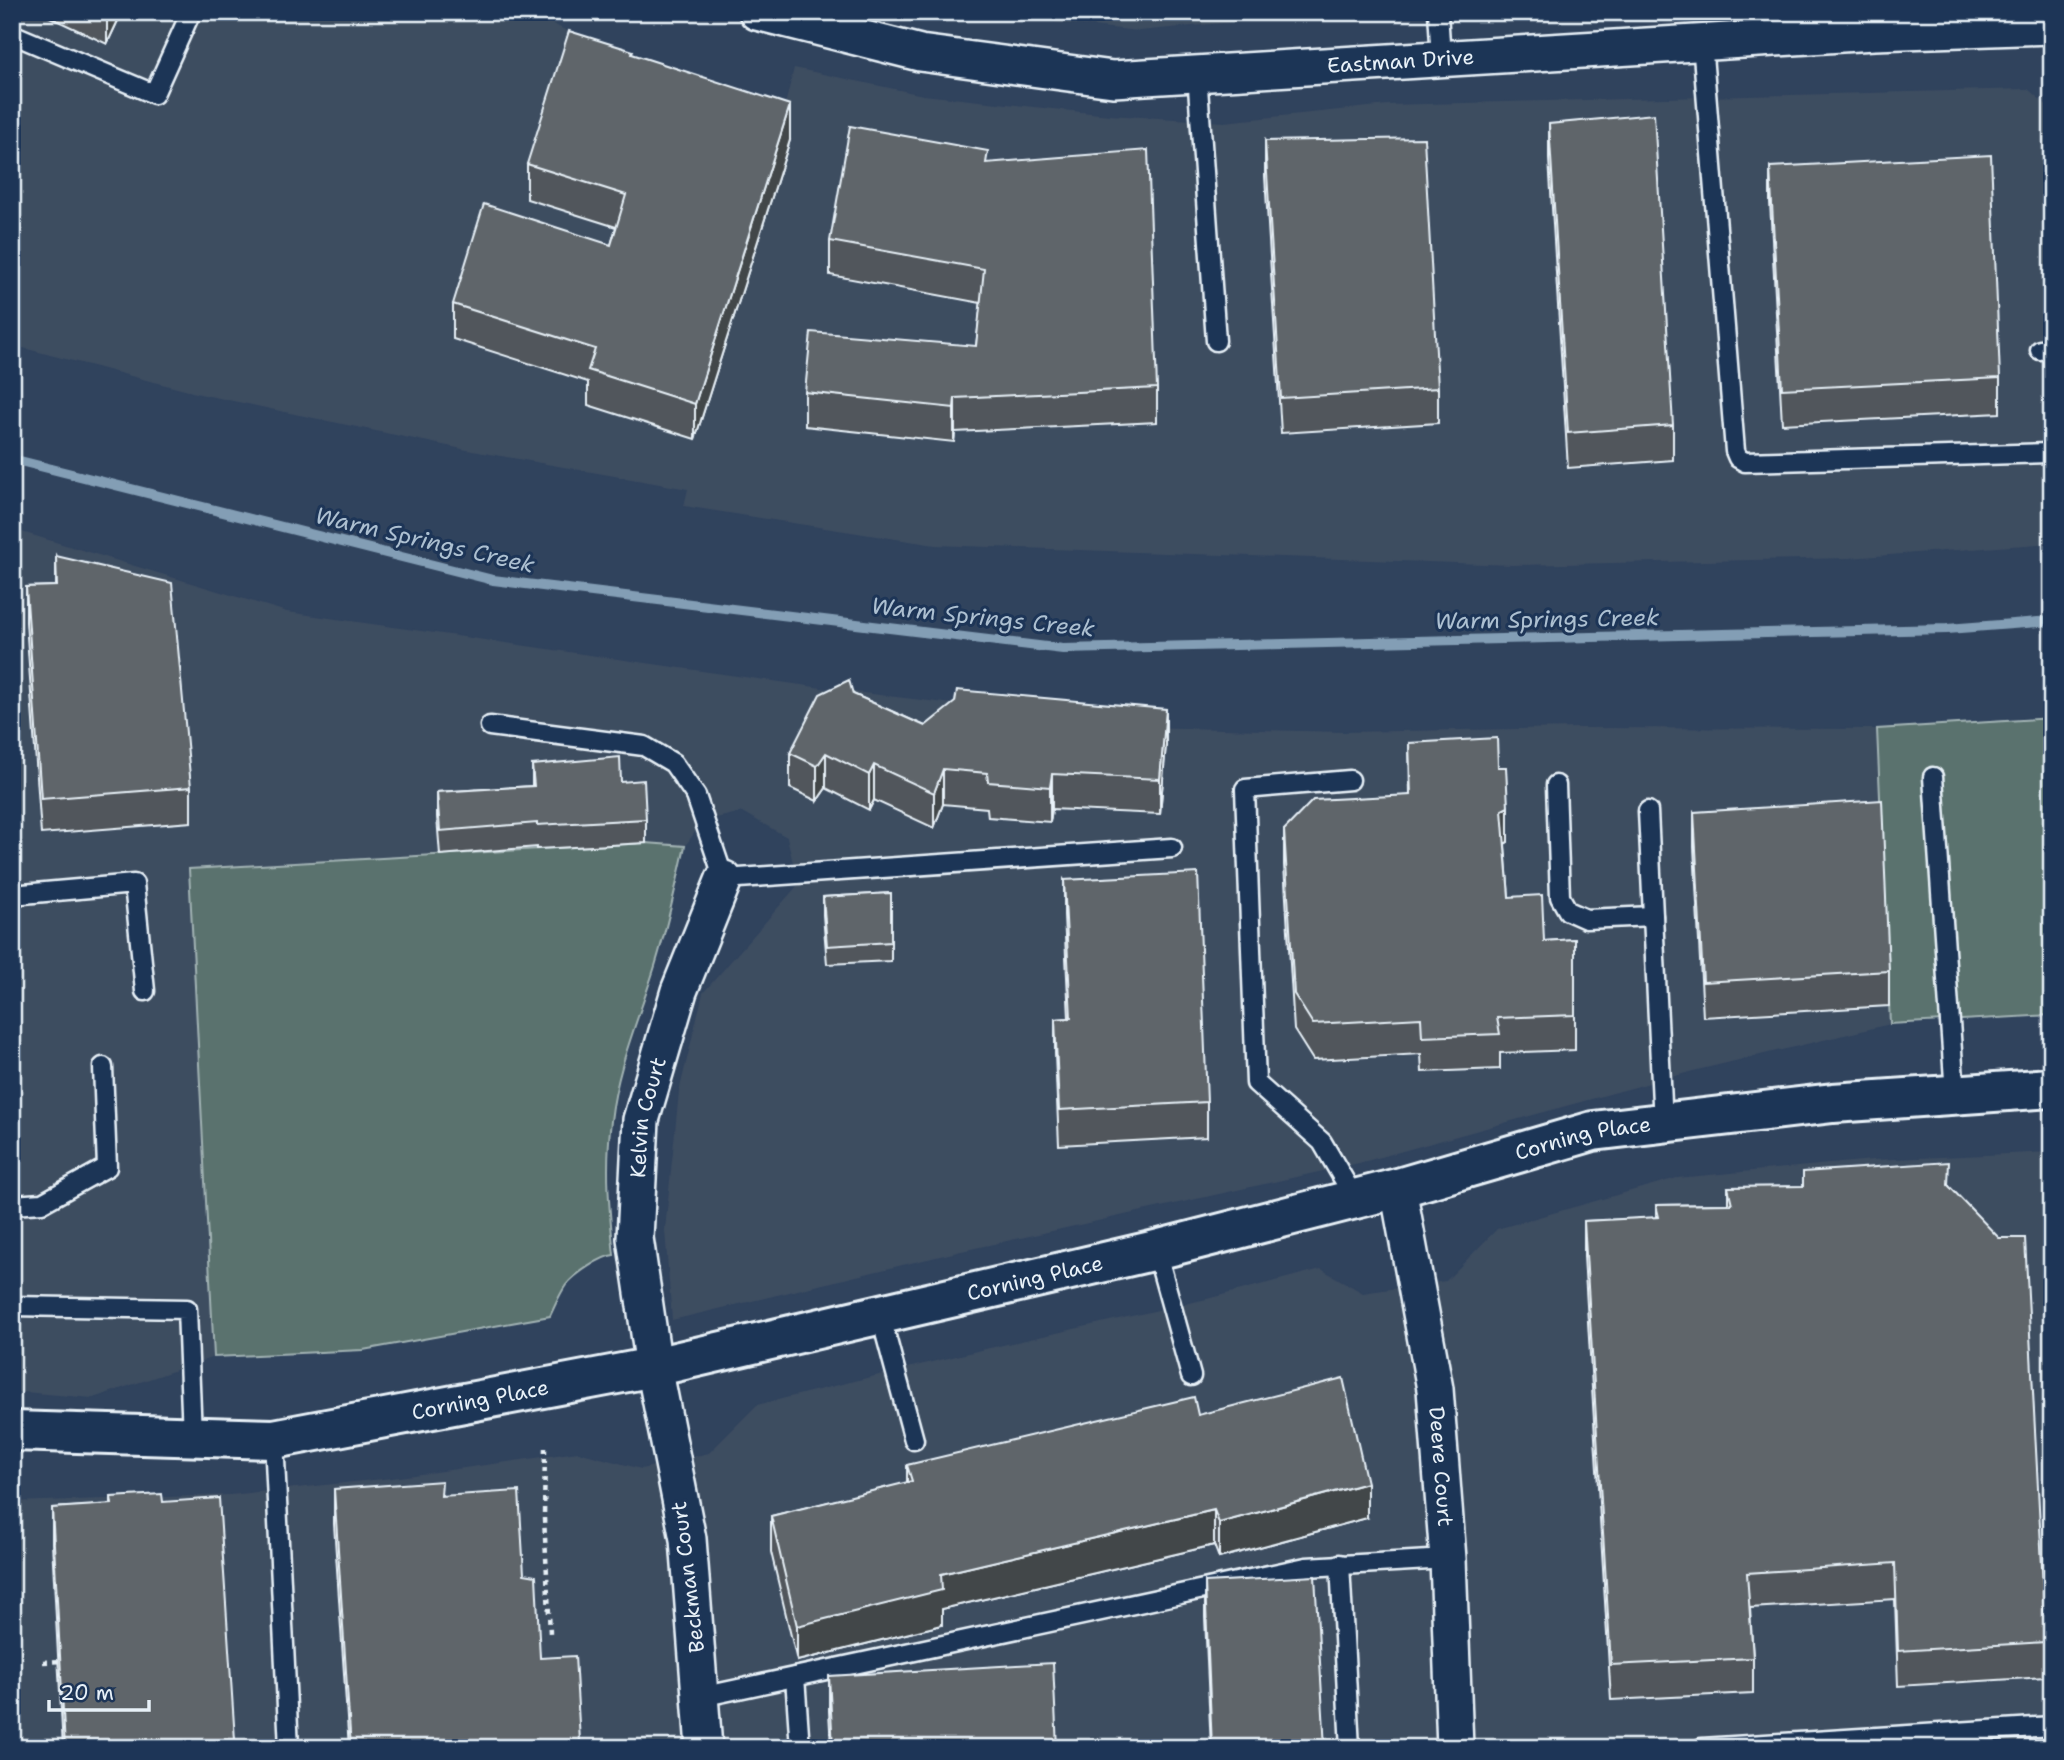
<svg xmlns="http://www.w3.org/2000/svg" width="2064" height="1760" font-family="'Shantell Sans',sans-serif">
<style>
.built{fill:#3e4d61}
.green{fill:#5a726e;stroke:#a1b2b3;stroke-width:2}
.lines{fill:none;stroke-linecap:round;stroke-linejoin:round}
.stream{stroke:#839eb5;stroke-width:10}
.lane-casing{stroke:#e8f1f8;stroke-width:23}
.street-casing{stroke:#e8f1f8;stroke-width:40}
.secondary-casing{stroke:#e8f1f8;stroke-width:44}
.path{stroke:#e8f1f8;stroke-width:4.5;stroke-dasharray:5 5;stroke-linecap:butt}
.lane{stroke:#1d3557;stroke-width:18}
.street{stroke:#1d3557;stroke-width:35}
.secondary{stroke:#1d3557;stroke-width:38}
.wall{fill:#51575b;stroke:#e8f1f8;stroke-width:2}
.shaded-wall{fill:#42474a;stroke:#e8f1f8;stroke-width:2}
.building{fill:#5e656a;stroke:#e8f1f8;stroke-width:2}
.labels{text-anchor:middle;stroke-width:6;stroke-linejoin:round;paint-order:stroke}
.street-label{font-size:21px;fill:#e8f1f8;stroke:#1d3557}
.water-label{font-size:23px;font-style:italic;fill:#adc0d1;stroke:#1d3557}
</style>
<rect width="100%" height="100%" fill="#30435d"/>
<filter id="ink" filterUnits="userSpaceOnUse"><feTurbulence type="fractalNoise" baseFrequency=".0143" numOctaves="2"/><feDisplacementMap in="SourceGraphic" scale="14" xChannelSelector="R" yChannelSelector="G"/><feConvolveMatrix kernelMatrix="1 2 1 2 8 2 1 2 1" color-interpolation-filters="sRGB"/></filter>
<g filter="url(#ink)">
<g class="built">
<polygon points="12,12 529,12 589,42 785,105 794,68 923,95 1109,115 1224,122 1388,105 2028,89 2052,110 2052,543 1848,558 1514,565 935,545 684,506 688,489 467,450 285,412 200,394 12,345"/>
<polygon points="962,12 1337,12 1139,31"/>
<polygon points="12,529 287,612 822,688 1144,727 1342,732 1582,728 1877,729 1890,1024 1693,1071 1359,1163 957,1252 672,1320 665,1230 679,1092 703,993 798,885 787,837 742,812 703,821 685,846 190,869 214,1357 93,1398 12,1391"/>
<polygon points="2052,1152 2052,1748 12,1748 12,1502 230,1495 392,1478 578,1452 641,1469 709,1453 757,1405 981,1350 1207,1299 1321,1269 1363,1293 1446,1281 1497,1229 1677,1178 1873,1160"/>
</g>
<g class="green">
<polygon points="2052,718 2052,1015 1890,1024 1877,729"/>
<path d="M646 843 685 846C676 887 667 927 655 966 639 1018 617 1067 611 1121 605 1168 609 1208 614 1255 601 1256 574 1275 566 1285 559 1295 555 1306 550 1316L363 1350 214 1357 189 869Z"/>
</g>
<g class="lines">
<polyline class="stream" points="12,459 493,580 1063,649 1947,629 2052,621"/>
<defs>
<g id="lane">
<polyline points="1438,12 1441,58"/>
<polyline points="12,34 154,94 191,12"/>
<polyline points="1702,42 1735,451 1738,458 1745,462 2048,453"/>
<polyline points="1197,73 1216,341"/>
<polyline points="2040,350 2052,349"/>
<polyline points="490,726 644,746 673,763 696,796 724,879 1172,848"/>
<polyline points="1933,777 1955,1094"/>
<polyline points="1350,780 1245,789 1256,1083 1322,1142 1354,1197"/>
<polyline points="1556,785 1560,897 1568,911 1586,919 1653,916"/>
<polyline points="1648,811 1663,1124"/>
<polyline points="12,895 134,884 145,991"/>
<polyline points="12,1205 42,1203 107,1167 103,1067"/>
<polyline points="1156,1250 1191,1376"/>
<polyline points="12,1306 187,1309 192,1436"/>
<polyline points="880,1314 914,1440"/>
<polyline points="274,1439 289,1748"/>
<polyline points="1340,1564 1350,1748"/>
<polyline points="795,1677 800,1748"/>
<polyline points="701,1697 1306,1567 1448,1559"/>
<polyline points="1702,1748 2052,1726"/>
</g>
<g id="street">
<path id="s1" d="M757 12 920 53 1113 79 1874 32 2052 26"/>
<path id="s2" d="M1398 1188 1435 1389 1448 1559 1455 1748"/>
<path id="s3" d="M704 1748 688 1539 654 1367 635 1238 641 1120 679 991 724 879"/>
</g>
<g id="secondary">
<path id="s4" d="M12 1431 274 1439 654 1367 1156 1250 1398 1188 1593 1131 1833 1103 2052 1088"/>
</g>
</defs>
<use href="#lane" class="lane-casing"/>
<use href="#street" class="street-casing"/>
<use href="#secondary" class="secondary-casing"/>
<g class="path">
<polyline points="545,1448 544,1518 550,1633"/>
<polyline points="43,1662 64,1661"/>
</g>
<use href="#lane" class="lane"/>
<use href="#street" class="street"/>
<use href="#secondary" class="secondary"/>
</g>
<g class="wall">
<polygon points="39,12 122,12 107,44"/>
<polygon points="633,55 790,140 695,439 588,405 588,382 453,339 453,304 611,245 616,227 527,199 527,164"/>
<polygon points="1549,124 1673,425 1673,460 1568,468 1549,159"/>
<polygon points="1265,141 1438,388 1438,423 1281,433 1265,176"/>
<polygon points="988,163 1157,388 1157,422 955,432 954,442 805,426 805,392 976,346 981,303 830,275 830,241"/>
<polygon points="1770,167 2000,378 2000,413 1782,424 1770,202"/>
<polygon points="56,556 191,787 191,822 41,834 26,622 26,587 56,586"/>
<polygon points="853,694 925,726 1166,744 1160,814 1052,809 1050,822 988,817 987,808 943,804 934,828 874,800 869,810 826,788 817,801 790,788 790,753"/>
<polygon points="1409,743 1498,767 1508,842 1505,844 1509,897 1544,941 1575,939 1575,1050 1500,1053 1500,1069 1422,1072 1421,1054 1313,1060 1294,1030 1284,865 1284,830 1410,795"/>
<polygon points="532,765 621,782 646,819 646,843 537,849 537,847 440,855 437,817 437,792 532,786"/>
<polygon points="1694,812 1889,971 1889,1006 1703,1017 1694,847"/>
<polygon points="1064,880 1207,1102 1207,1137 1059,1145 1055,1054 1055,1019 1069,1018 1064,915"/>
<polygon points="891,893 891,961 827,964 823,915 823,897"/>
<polygon points="12,1143 13,1148 12,1183"/>
<polygon points="1949,1186 2046,1642 2046,1677 1898,1686 1895,1599 1750,1608 1753,1658 1753,1693 1611,1700 1584,1256 1584,1221 1656,1218 1656,1205 1728,1204 1728,1187"/>
<polygon points="1198,1415 1367,1518 1219,1558 1214,1545 942,1609 942,1625 797,1661 771,1552 771,1516 907,1483 907,1465"/>
<polygon points="334,1489 442,1495 524,1574 540,1658 580,1741 580,1748 349,1748 334,1524"/>
<polygon points="111,1497 163,1502 235,1740 235,1748 63,1748 52,1543 52,1508 111,1505"/>
<polygon points="1205,1582 1325,1748 1211,1748 1205,1617"/>
<polygon points="829,1676 1057,1748 831,1748 829,1711"/>
</g>
<g class="shaded-wall">
<polygon points="109,12 122,12 107,44 107,17"/>
<polygon points="790,105 790,140 695,439 695,404"/>
<polygon points="955,398 955,432 954,442 954,408"/>
<polygon points="1166,709 1166,744 1160,814 1160,779"/>
<polygon points="826,753 826,788 817,801 817,766"/>
<polygon points="874,765 874,800 869,810 869,775"/>
<polygon points="943,769 943,804 934,828 934,793"/>
<polygon points="1052,774 1052,809 1050,822 1050,787"/>
<polygon points="1508,807 1508,842 1502,845 1502,810"/>
<polygon points="1367,1483 1367,1518 1219,1558 1219,1523"/>
<polygon points="1214,1510 1214,1545 942,1609 942,1625 797,1661 797,1626 941,1574"/>
</g>
<g class="building">
<polygon points="97,12 109,12 107,17"/>
<polygon points="569,31 633,51 632,54 790,105 695,404 588,370 595,349 453,304 484,204 611,245 626,195 527,164"/>
<polygon points="1654,114 1673,425 1568,433 1549,124"/>
<polygon points="850,126 988,151 986,163 1148,150 1157,388 955,398 954,408 805,392 811,332 976,346 984,269 830,241"/>
<polygon points="1424,138 1438,388 1281,398 1265,141"/>
<polygon points="1991,155 2000,378 1782,389 1770,167"/>
<polygon points="56,556 172,583 191,787 41,799 26,587 57,586"/>
<polygon points="849,680 853,694 925,726 955,702 957,690 1166,709 1160,779 1052,774 1050,787 988,782 987,773 943,769 934,793 874,765 869,775 826,753 817,766 790,753 820,694"/>
<polygon points="1497,738 1498,767 1506,767 1508,807 1502,810 1509,897 1542,895 1544,941 1575,939 1575,1015 1497,1018 1500,1034 1422,1037 1421,1018 1313,1024 1294,994 1284,830 1313,800 1411,795 1409,743"/>
<polygon points="620,757 621,782 644,780 646,819 537,825 537,823 440,831 437,792 534,786 532,765"/>
<polygon points="1882,800 1889,971 1703,982 1694,812"/>
<polygon points="1198,873 1207,1102 1059,1110 1055,1019 1071,1018 1064,880"/>
<polygon points="891,893 891,942 827,946 823,897"/>
<polygon points="1949,1162 1948,1185 1999,1238 2025,1238 2046,1642 1898,1651 1895,1563 1747,1573 1753,1658 1611,1665 1584,1221 1659,1217 1656,1205 1732,1204 1728,1187 1803,1186 1803,1172"/>
<polygon points="1343,1378 1367,1483 1219,1523 1214,1510 941,1574 942,1590 797,1626 771,1516 912,1481 907,1465 1194,1397 1198,1415"/>
<polygon points="442,1481 441,1496 519,1491 524,1574 536,1576 540,1658 575,1656 580,1741 547,1743 548,1748 351,1748 334,1489"/>
<polygon points="162,1494 163,1502 219,1498 235,1740 173,1743 173,1748 125,1748 125,1745 65,1748 52,1508 112,1504 111,1497"/>
<polygon points="1315,1576 1325,1748 1212,1748 1205,1582"/>
<polygon points="1053,1663 1057,1748 833,1748 829,1676"/>
</g>
</g>
<g class="labels">
<g class="street-label">
<text dy="7" stroke="none"><textPath href="#s1" startOffset="651">Eastman Drive</textPath></text>
<text dy="7" stroke="none"><textPath href="#s3" startOffset="637">Kelvin Court</textPath></text>
<text dy="7" stroke="none"><textPath href="#s4" startOffset="1606">Corning Place</textPath></text>
<text dy="7" stroke="none"><textPath href="#s4" startOffset="1040">Corning Place</textPath></text>
<text dy="7" stroke="none"><textPath href="#s4" startOffset="472">Corning Place</textPath></text>
<text dy="7" stroke="none"><textPath href="#s2" startOffset="282">Deere Court</textPath></text>
<text transform="translate(688 1577) rotate(-97)" y="7">Beckman Court</text>
</g>
<g class="water-label">
<text transform="translate(425 540) rotate(13)" y="8">Warm Springs Creek</text>
<text transform="translate(983 617) rotate(6)" y="8">Warm Springs Creek</text>
<text transform="translate(1547 619) rotate(-1)" y="8">Warm Springs Creek</text>
</g>
</g>
<rect width="2064" height="1760" fill="none" stroke="#1d3557" stroke-width="42"/>
<rect x="21" y="21" width="2022" height="1718" fill="none" stroke="#e8f1f8" stroke-width="2.5" filter="url(#ink)"/>
<path d="M49 1700v10h100v-10" fill="none" stroke="#e8f1f8" stroke-width="3.5"/>
<text x="60" y="1700" font-size="21" fill="#e8f1f8" stroke="#1d3557" stroke-width="5" paint-order="stroke">20 m</text>
</svg>
